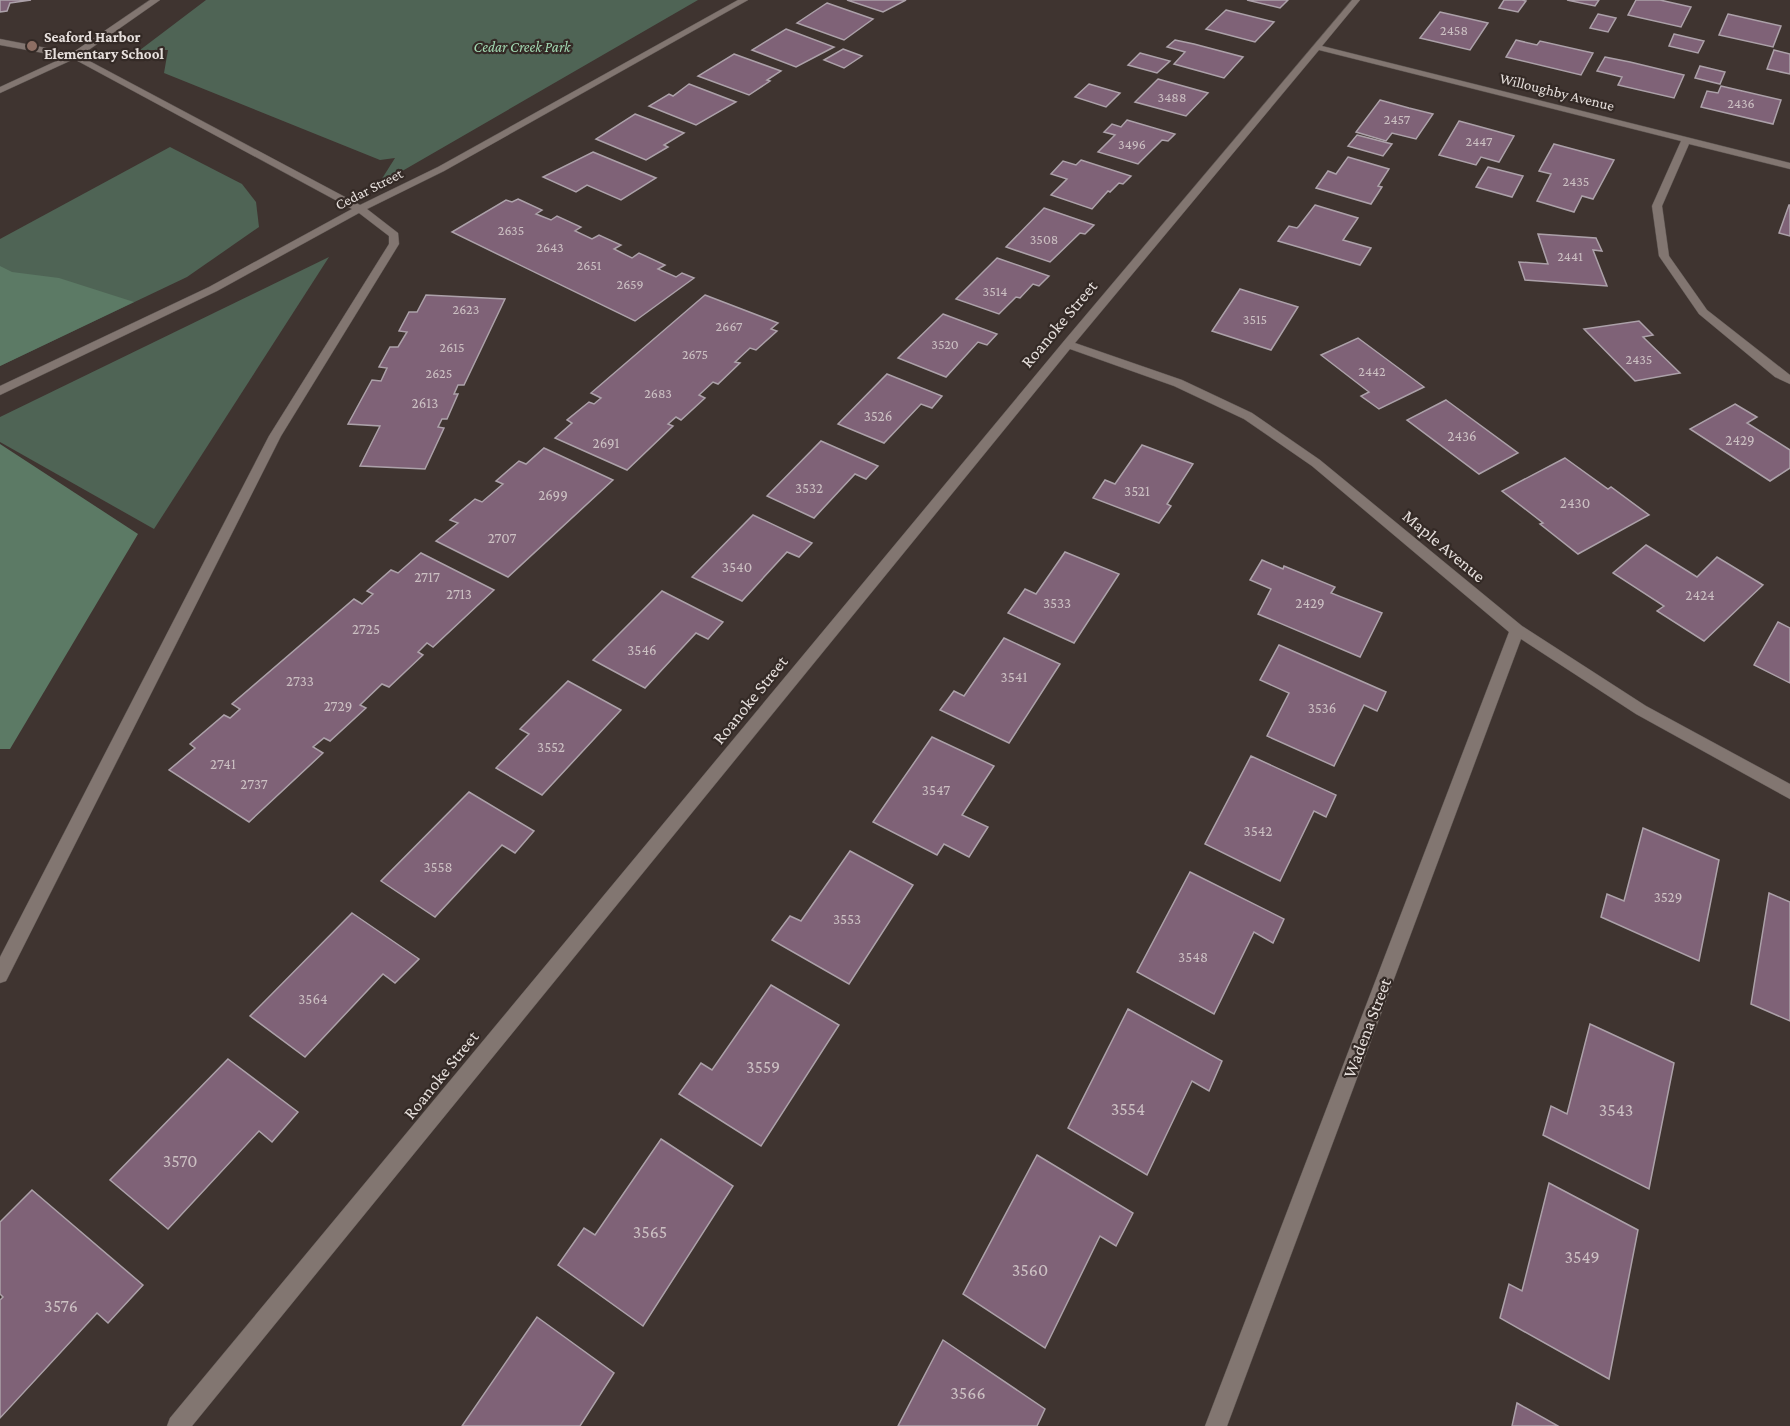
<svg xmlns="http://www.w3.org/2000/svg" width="1790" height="1426" font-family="'Crimson Pro',serif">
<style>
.green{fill:#4f6455}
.forest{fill:#5c7a65}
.building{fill:#7f6277;stroke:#aca1a9;stroke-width:1.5}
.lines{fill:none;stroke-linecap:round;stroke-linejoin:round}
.minor-casing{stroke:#5b534f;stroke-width:1}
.minor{fill:#827671;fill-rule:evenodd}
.education-dot{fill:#8d6e63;stroke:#342a26;stroke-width:2}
.labels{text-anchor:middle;stroke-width:4.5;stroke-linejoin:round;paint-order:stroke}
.far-number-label{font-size:14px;fill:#ccc0c3}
.far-poi-label{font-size:15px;font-weight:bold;fill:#e6dfdc;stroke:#342a26;text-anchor:start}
.far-park-label{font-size:15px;font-style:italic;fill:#a2d9b2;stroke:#342a26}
.far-street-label{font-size:15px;fill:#e6dfdc;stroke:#342a26}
.number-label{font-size:15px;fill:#ccc0c3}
.street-label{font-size:18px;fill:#e6dfdc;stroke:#342a26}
.near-number-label{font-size:18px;fill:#ccc0c3}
</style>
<rect width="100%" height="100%" fill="#3f3430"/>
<g class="green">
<polygon points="206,0 698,0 378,185 395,158 380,160 164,73 168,50 140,50"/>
<polygon points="170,147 242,184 256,202 259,227 187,277 0,366 0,239"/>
<polygon points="329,257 154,529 0,442 0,417"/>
</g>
<g class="forest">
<polygon points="0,266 12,272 59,278 134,302 0,366"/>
<polygon points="0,444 138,534 10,749 0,749"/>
</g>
<g class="building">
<polygon points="0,0 31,0 10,3 7,11 0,12"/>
<polygon points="847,0 906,0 883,12"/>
<polygon points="1247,0 1288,0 1280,8"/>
<polygon points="1504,0 1522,0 1526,1 1518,12 1499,8"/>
<polygon points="1567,0 1599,0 1595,6"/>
<polygon points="1636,0 1660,0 1691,7 1681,27 1628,15"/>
<polygon points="827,3 873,19 844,40 797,23"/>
<polygon points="1226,10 1274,22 1255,42 1206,29"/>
<polygon points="1440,12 1488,23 1470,50 1420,38"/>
<polygon points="1598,14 1616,18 1608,32 1590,28"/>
<polygon points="1728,14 1781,26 1773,47 1719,35"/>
<polygon points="786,29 834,47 796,67 752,50"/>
<polygon points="1674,34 1704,41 1698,53 1669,46"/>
<polygon points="1175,40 1194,44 1243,57 1224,78 1174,64 1185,52 1167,47"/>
<polygon points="1516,40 1537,45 1540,41 1593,53 1581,75 1506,57"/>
<polygon points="843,49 862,56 844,68 824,60"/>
<polygon points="1774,50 1790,54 1790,74 1767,69"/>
<polygon points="1140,53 1170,61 1157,73 1128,65"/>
<polygon points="734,54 781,71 767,80 770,81 749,95 698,76"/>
<polygon points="1605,57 1630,62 1684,75 1674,98 1618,85 1622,77 1597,71"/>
<polygon points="1700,66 1725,72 1720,84 1695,78"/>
<polygon points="1158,79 1208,93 1186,116 1135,102"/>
<polygon points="689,84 736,102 696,125 649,106 669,94 673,96"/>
<polygon points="1089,84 1120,93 1106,107 1075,97"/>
<polygon points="1721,86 1781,100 1773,124 1701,107 1707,91 1718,93"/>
<polygon points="1380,100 1409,108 1433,114 1416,139 1392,133 1386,141 1356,132"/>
<polygon points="635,114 684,133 664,145 668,147 646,160 596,139"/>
<polygon points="1127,120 1175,134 1168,141 1162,140 1138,164 1098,152 1115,135 1104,132 1112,124 1121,127"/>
<polygon points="1459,121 1514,136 1499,162 1481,157 1476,165 1439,155"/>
<polygon points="1357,135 1392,144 1383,156 1348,146"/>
<polygon points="1554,144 1614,160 1593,199 1582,196 1574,212 1537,201 1551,174 1539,171"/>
<polygon points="593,152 656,178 621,200 587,185 576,192 543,177"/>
<polygon points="1348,157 1389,169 1378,186 1382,187 1371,204 1316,188 1328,171 1336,174"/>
<polygon points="1081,160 1131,176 1123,184 1119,183 1110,192 1108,191 1092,209 1051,195 1067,179 1051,174 1063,161 1076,165"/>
<polygon points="1488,167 1523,176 1512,197 1476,187"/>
<polygon points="518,199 542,210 536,214 551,220 557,216 581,227 575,231 592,239 599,235 621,245 614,249 632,258 639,253 665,265 658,269 676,277 682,273 694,278 635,321 452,232 506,200 512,202"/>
<polygon points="1315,205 1358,218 1343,240 1371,248 1360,265 1278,241 1289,226 1297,228 1299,226"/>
<polygon points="1789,205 1790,205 1790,236 1779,233"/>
<polygon points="1044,208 1094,225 1085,234 1080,233 1050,262 1006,247"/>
<polygon points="1538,234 1596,238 1602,251 1593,250 1607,286 1525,280 1519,262 1548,264"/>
<polygon points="997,258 1049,276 1039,286 1033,284 1020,298 1016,297 999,314 956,299"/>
<polygon points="1240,289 1298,307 1271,350 1212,331"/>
<polygon points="426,295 505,299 464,385 458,385 454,394 458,394 447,419 442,419 438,427 444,428 425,469 360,466 380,426 348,424 372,380 381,381 387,368 379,367 390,347 398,347 407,332 399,331 409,312 417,312"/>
<polygon points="705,295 778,323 771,329 777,331 756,350 750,348 735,362 740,363 718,384 713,382 699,395 705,398 681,420 676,417 668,424 673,426 627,470 555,438 572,423 567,420 589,402 594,404 601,398 591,393"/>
<polygon points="943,314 997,334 987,345 978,342 946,377 898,358"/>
<polygon points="1639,321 1653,335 1643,337 1680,373 1635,381 1584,329"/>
<polygon points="1358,338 1424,387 1379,409 1361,396 1369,392 1321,355"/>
<polygon points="887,374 942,396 932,408 921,404 884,443 838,424"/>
<polygon points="1446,400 1518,453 1479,474 1407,420"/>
<polygon points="1735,404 1757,417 1747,423 1790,450 1790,468 1770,481 1690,429"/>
<polygon points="821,441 878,466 866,479 855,474 814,518 767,496"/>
<polygon points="1142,445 1193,464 1167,504 1171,506 1159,523 1093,498 1105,480 1115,484"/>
<polygon points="544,448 613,480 508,577 436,541 458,523 450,520 475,499 482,502 503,484 496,481 519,461 526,464"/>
<polygon points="1565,458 1608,489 1611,487 1649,515 1578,554 1540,524 1543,523 1502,491"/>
<polygon points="753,515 812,543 799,557 787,552 742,601 692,577"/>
<polygon points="1646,545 1697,577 1717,557 1763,585 1704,641 1657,611 1664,606 1613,573"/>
<polygon points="1065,552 1119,574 1074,643 1008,613 1025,589 1036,594"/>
<polygon points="421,553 494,590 433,647 427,643 418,652 423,655 389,687 382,684 360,705 366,708 330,741 324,738 313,747 323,753 249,822 169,770 195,748 190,744 224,715 230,718 240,709 232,704 354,599 362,604 373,594 367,591 391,570 398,573"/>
<polygon points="1262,560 1283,569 1284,566 1335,587 1331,593 1382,613 1360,657 1258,614 1271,589 1250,580"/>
<polygon points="662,591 723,622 708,639 696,633 645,688 593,660"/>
<polygon points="1778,622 1790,628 1790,683 1754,665"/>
<polygon points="1004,638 1060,664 1009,743 940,710 954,691 964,696"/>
<polygon points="1279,645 1386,692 1377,711 1364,705 1334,766 1267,736 1289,693 1260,680"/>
<polygon points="568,681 621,710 542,795 496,768 529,734 520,729"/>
<polygon points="932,737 994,766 962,815 988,827 969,857 944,844 937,855 873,822"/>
<polygon points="1251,756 1336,795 1326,817 1314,811 1280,881 1205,844"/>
<polygon points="469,792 534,831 515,853 502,845 435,917 381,881"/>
<polygon points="1643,828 1719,860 1699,961 1601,917 1607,894 1624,901"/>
<polygon points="850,851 913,885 849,984 772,940 790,916 801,921"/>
<polygon points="1190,872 1284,919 1273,943 1254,932 1214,1014 1137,972"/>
<polygon points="1769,893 1790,902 1790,1021 1751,1004"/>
<polygon points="352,913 419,959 395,983 383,974 305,1057 250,1016"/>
<polygon points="771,985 839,1025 761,1146 679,1094 701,1063 712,1070"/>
<polygon points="1128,1009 1222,1061 1209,1091 1192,1081 1147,1175 1068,1128"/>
<polygon points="1590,1024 1674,1063 1649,1189 1543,1135 1551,1106 1567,1114"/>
<polygon points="228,1059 298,1112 272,1142 259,1131 168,1229 110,1180"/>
<polygon points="661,1139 733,1186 643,1326 558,1265 584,1228 595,1235"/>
<polygon points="1037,1155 1133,1213 1116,1246 1100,1236 1045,1348 963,1294"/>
<polygon points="1549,1183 1638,1230 1609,1379 1500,1318 1509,1284 1522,1291"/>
<polygon points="32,1190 143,1285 108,1323 97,1313 0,1418 0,1300 3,1297 0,1294 0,1222"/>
<polygon points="537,1317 614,1373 580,1426 462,1426"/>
<polygon points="943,1340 1045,1409 1037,1426 898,1426"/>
<polygon points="1517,1403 1558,1426 1512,1426"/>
</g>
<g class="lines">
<defs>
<g id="minor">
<polygon points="150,0 160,0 80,56 360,205 438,167 738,0 748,0 444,171 367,209 398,233 399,244 281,436 6,981 0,983 0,957 269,436 389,244 389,236 359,213 217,291 0,395 0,386 209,287 352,209 74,59 0,93 0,87 65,57 0,45 0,39 72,53"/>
<polygon points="1352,0 1360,0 1322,46 1790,163 1790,169 1689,144 1662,206 1669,256 1707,310 1790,375 1790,384 1775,377 1699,314 1659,256 1652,206 1681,141 1319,50 1075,343 1182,380 1252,413 1320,460 1522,626 1646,706 1790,784 1790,799 1636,714 1521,639 1227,1426 1205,1426 1509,632 1312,466 1244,419 1174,386 1070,349 192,1426 167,1426 170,1418 1064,341"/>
</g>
</defs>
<use href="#minor" class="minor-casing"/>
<use href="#minor" class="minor"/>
</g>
<circle class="education-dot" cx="32" cy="46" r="6"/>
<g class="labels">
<g class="far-number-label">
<text x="1454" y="35">2458</text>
<text x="1172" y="102">3488</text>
<text x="1741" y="108">2436</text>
<text x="1397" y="124">2457</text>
<text x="1479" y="146">2447</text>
<text x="1132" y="149">3496</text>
<text x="1576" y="186">2435</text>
<text x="511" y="235">2635</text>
<text x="1044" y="244">3508</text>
<text x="550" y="252">2643</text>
<text x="1570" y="261">2441</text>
<text x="589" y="270">2651</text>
<text x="630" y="289">2659</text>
<text x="995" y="296">3514</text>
<text x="466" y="314">2623</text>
<text x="1255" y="324">3515</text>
<text x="729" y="331">2667</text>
<text x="945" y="349">3520</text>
<text x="452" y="352">2615</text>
<text x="695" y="359">2675</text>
<text x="1639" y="364">2435</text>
<text x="1372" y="376">2442</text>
<text x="439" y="378">2625</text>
<text x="658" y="398">2683</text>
</g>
<g class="far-poi-label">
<text x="44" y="42">Seaford Harbor<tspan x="44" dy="17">Elementary School</tspan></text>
</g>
<g class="far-park-label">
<text x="522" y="52">Cedar Creek Park</text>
</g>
<g class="far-street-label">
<text transform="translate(1557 92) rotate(14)" y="5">Willoughby Avenue</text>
<text transform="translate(369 189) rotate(-27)" y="5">Cedar Street</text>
</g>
<g class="number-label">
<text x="425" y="408">2613</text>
<text x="878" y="421">3526</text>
<text x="1462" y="441">2436</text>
<text x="1740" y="445">2429</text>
<text x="606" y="448">2691</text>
<text x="809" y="493">3532</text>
<text x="1137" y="496">3521</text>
<text x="553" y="500">2699</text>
<text x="1575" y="508">2430</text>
<text x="502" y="543">2707</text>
<text x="737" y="572">3540</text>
<text x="427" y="582">2717</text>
<text x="459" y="599">2713</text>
<text x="1700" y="600">2424</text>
<text x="1057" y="608">3533</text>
<text x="1310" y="608">2429</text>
<text x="366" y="634">2725</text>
<text x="642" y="655">3546</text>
<text x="1014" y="682">3541</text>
<text x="300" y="686">2733</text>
<text x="338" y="711">2729</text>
<text x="1322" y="713">3536</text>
<text x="551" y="752">3552</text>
<text x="223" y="769">2741</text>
<text x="254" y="789">2737</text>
<text x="936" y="795">3547</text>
<text x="1258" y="836">3542</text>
<text x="438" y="872">3558</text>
<text x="1668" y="902">3529</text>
<text x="847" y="924">3553</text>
<text x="1193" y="962">3548</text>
<text x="313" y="1004">3564</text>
</g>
<g class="street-label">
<text transform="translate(1059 324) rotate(-50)" y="6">Roanoke Street</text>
<text transform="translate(1444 546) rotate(40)" y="6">Maple Avenue</text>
<text transform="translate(750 700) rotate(-51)" y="6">Roanoke Street</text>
<text transform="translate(1367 1028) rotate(-69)" y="6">Wadena Street</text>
<text transform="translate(441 1075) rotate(-51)" y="6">Roanoke Street</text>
</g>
<g class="near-number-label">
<text x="763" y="1073">3559</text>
<text x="1128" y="1115">3554</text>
<text x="1616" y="1116">3543</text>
<text x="180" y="1167">3570</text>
<text x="650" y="1238">3565</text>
<text x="1582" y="1263">3549</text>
<text x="1030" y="1276">3560</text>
<text x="61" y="1312">3576</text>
<text x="968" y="1399">3566</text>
</g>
</g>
</svg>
